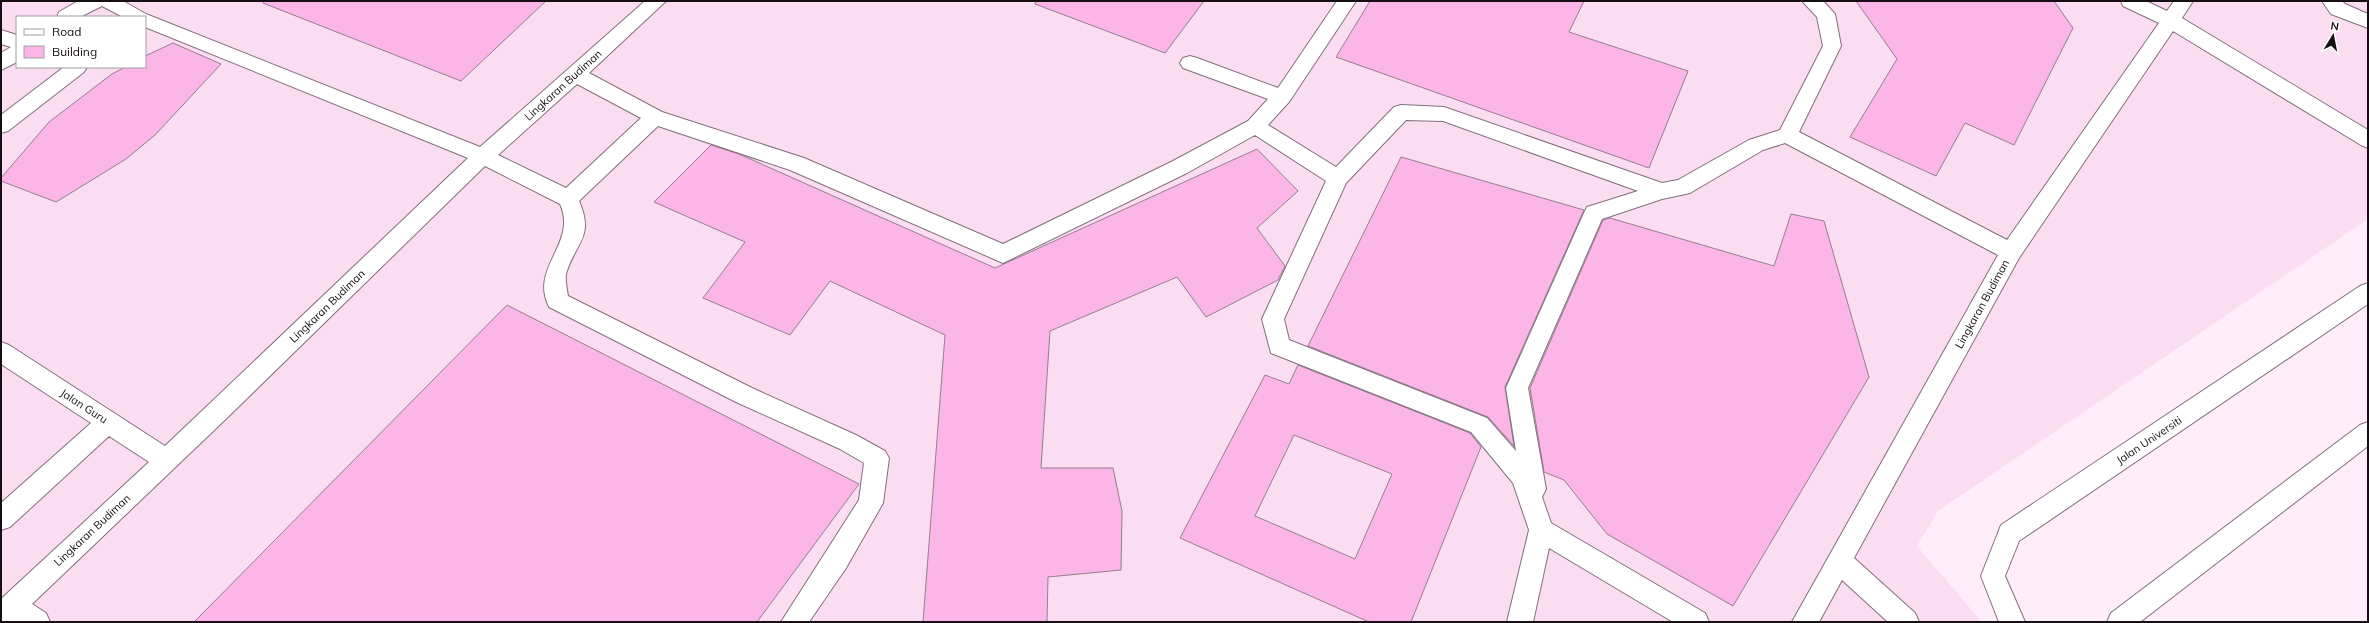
<svg xmlns="http://www.w3.org/2000/svg" width="2369" height="623" font-family="Mulish,sans-serif">
<style>
.built{fill:#fbddf1;fill-rule:evenodd}
.building{fill:#fcb5e7;stroke:#937f8d;fill-rule:evenodd}
.lines{fill:none;stroke-linecap:round;stroke-linejoin:round}
.minor-casing{stroke:#826f7c;stroke-width:2}
.minor{fill:#fff;fill-rule:evenodd}
.labels{text-anchor:middle;stroke-width:3;stroke-linejoin:round;paint-order:stroke}
.street-label{font-size:11px;fill:#150e13;stroke:#fff}
</style>
<rect width="100%" height="100%" fill="#ffedf9"/>
<path class="built" d="M1 1H2368V219L1938 511 1917 546 1982 622H1ZM17 17H145V67H17Z"/>
<g class="building">
<polygon points="263,1 546,1 461,81 263,3"/>
<polygon points="1036,1 1204,1 1165,53 1035,4"/>
<polygon points="1370,1 1584,1 1569,32 1688,71 1649,168 1336,57"/>
<polygon points="1856,1 2054,1 2073,28 2014,145 1965,123 1936,176 1850,137 1897,59"/>
<polygon points="173,43 221,64 155,135 126,159 56,202 1,181 1,178 49,122 112,74 125,67 145,67 145,56"/>
<polygon points="711,145 739,154 995,268 1257,149 1298,191 1257,228 1285,266 1278,280 1206,317 1177,277 1050,331 1041,468 1113,468 1122,511 1121,570 1048,577 1047,622 923,622 945,335 830,281 790,335 703,298 745,242 654,202"/>
<polygon points="1401,157 1584,210 1505,387 1514,446 1488,417 1308,346"/>
<polygon points="1791,214 1824,221 1869,377 1733,606 1607,534 1564,480 1544,472 1530,388 1603,220 1610,218 1774,266"/>
<polygon points="507,305 859,484 757,622 194,622"/>
<path d="M1298 365 1470 433 1481 447 1411 622H1369L1180 538 1265 375 1289 384ZM1294 435 1392 474 1355 559 1255 516Z"/>
</g>
<g class="lines">
<defs>
<g id="minor">
<path d="M78 1H123L146 14 480 147 645 1H666L589 73 662 112 804 158 1003 244 1173 161 1248 121 1268 99 1183 68 1180 63 1183 58 1190 56 1197 58 1278 88 1337 1H1356L1289 102 1268 125 1336 167 1394 107 1401 105 1444 107 1662 183 1678 180 1749 140 1780 130 1823 46 1817 17 1802 1H1823L1835 14 1841 46 1799 132 2007 240 2159 23 2123 6 2121 1H2146L2167 11 2174 1H2193L2182 18 2368 130V148L2361 145 2173 31 2019 258 1854 558 1915 613 1919 622H1888L1842 580 1819 622H1792L1998 255 1785 143 1763 150 1690 193 1662 199 1602 219 1528 388 1546 489 1542 497 1551 523 1705 613 1709 622H1673L1549 548 1533 622H1507L1529 530 1513 483 1471 432 1271 353 1262 319 1326 181 1255 135 1187 173 1003 263 790 170 658 126 579 201C595 237 575 243 566 274 565 280 567 290 568 296L752 388 856 435 885 451 889 458 883 503 846 568 809 622H781L859 500 864 463 840 449 736 402 549 307C529 267 578 244 560 204L485 166 230 415 32 604 46 613 50 622H1V599L149 462 109 436 10 527 1 530V503L91 423 1 364V342L9 345 165 446 468 158 145 27V17H123L102 6 80 17H57L59 12ZM577 84 641 118 566 188 498 155ZM1406 120 1443 121 1638 191 1587 207 1584 213 1506 388 1516 451 1487 418 1289 340 1284 319 1346 183Z"/>
<polygon points="2322,1 2342,1 2345,4 2368,14 2368,28 2331,14"/>
<polygon points="1,30 17,35 17,62 1,70 1,53 11,47 1,44"/>
<polygon points="64,67 87,67 84,72 8,131 1,133 1,115"/>
<polygon points="2368,283 2368,304 2019,541 2005,576 2025,622 1999,622 1981,576 2001,525 2360,286"/>
<polygon points="2368,422 2368,446 2140,622 2107,622 2111,613 2360,425"/>
</g>
</defs>
<use href="#minor" class="minor-casing"/>
<use href="#minor" class="minor"/>
</g>
<g class="labels">
<g class="street-label">
<text transform="translate(563 85) rotate(-42)" y="4">Lingkaran Budiman</text>
<text transform="translate(1982 304) rotate(-61)" y="4">Lingkaran Budiman</text>
<text transform="translate(327 306) rotate(-44)" y="4">Lingkaran Budiman</text>
<text transform="translate(84 406) rotate(33)" y="4">Jalan Guru</text>
<text transform="translate(2149 440) rotate(-34)" y="4">Jalan Universiti</text>
<text transform="translate(92 530) rotate(-43)" y="4">Lingkaran Budiman</text>
</g>
</g>
<rect width="2369" height="623" fill="none" stroke="#150e13" stroke-width="4"/>
<rect x="16" y="16" width="130" height="52" fill="#ffffff" stroke="#a19fa1"/>
<rect x="24" y="29" width="20" height="6" fill="#ffffff" stroke="#a19fa1"/>
<text x="52" y="36" font-size="12" fill="#150e13">Road</text>
<rect x="24" y="46" width="20" height="12" fill="#fcb5e7" stroke="#a19fa1"/>
<text x="52" y="56" font-size="12" fill="#150e13">Building</text>
<g transform="translate(2333 36) rotate(10)" stroke="#ffffff" stroke-width="3" paint-order="stroke">
<path d="M0-3L7 15L0 10L-7 15Z" fill="#150e13"/>
<text y="-6" font-size="11" font-weight="bold" text-anchor="middle" fill="#150e13">N</text>
</g>
</svg>
